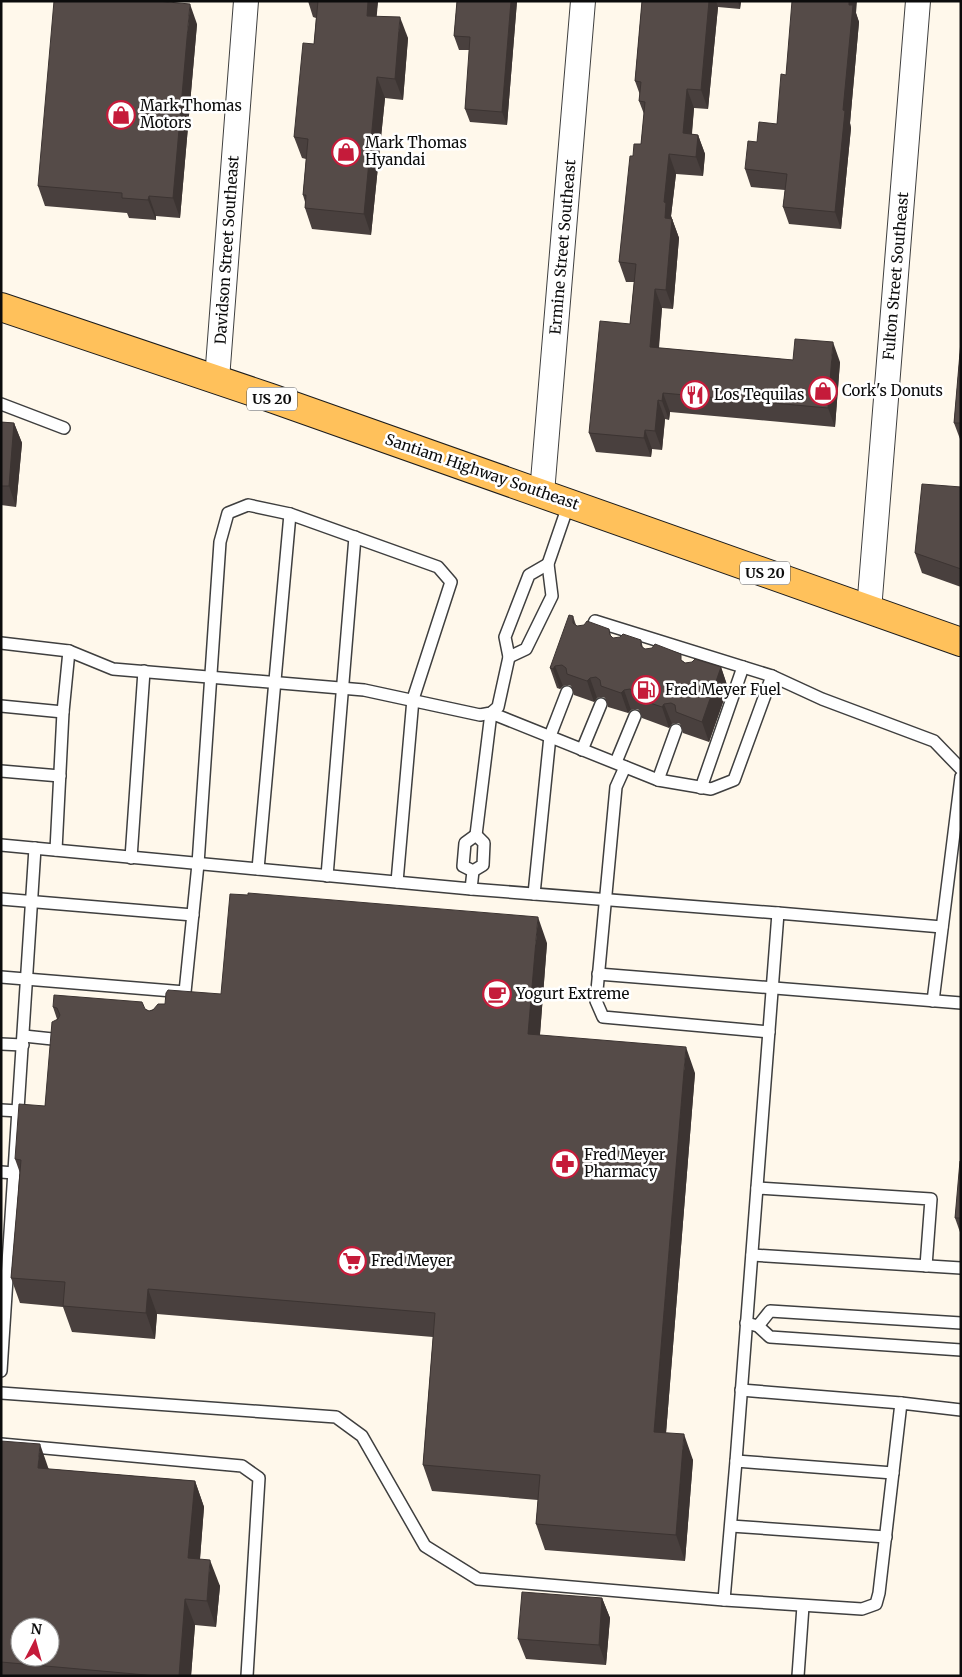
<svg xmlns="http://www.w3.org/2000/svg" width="962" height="1677" font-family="Merriweather,serif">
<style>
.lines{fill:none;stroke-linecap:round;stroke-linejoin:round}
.service-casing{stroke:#3f3f3f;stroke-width:14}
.minor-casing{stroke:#3f3f3f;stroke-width:26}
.primary-casing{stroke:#1d1d1d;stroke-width:30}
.service{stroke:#fff;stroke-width:11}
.minor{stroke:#fff;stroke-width:24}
.primary{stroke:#ffc15b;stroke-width:28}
.wall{fill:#49403e}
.shaded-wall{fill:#3c3432}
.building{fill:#554b48;stroke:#3c3432;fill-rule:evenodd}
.labels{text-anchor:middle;stroke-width:5;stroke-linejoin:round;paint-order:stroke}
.shield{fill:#fff;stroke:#555;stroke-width:1}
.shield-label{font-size:14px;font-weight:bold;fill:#0c0c0c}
.poi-label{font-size:15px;fill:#0c0c0c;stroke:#fff;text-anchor:start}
.street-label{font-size:15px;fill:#0c0c0c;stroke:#fff}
</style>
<rect width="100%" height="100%" fill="#fff8eb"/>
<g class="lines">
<defs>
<g id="service">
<polyline points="1,404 64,428"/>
<polyline points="588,637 595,621 772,676"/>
<polyline points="1,643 69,651 113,669 364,690 480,715 491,713 498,707 509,657 505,637 529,575 548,564"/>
<polyline points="509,657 526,649 552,596 548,564 569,503"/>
<polyline points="1,706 63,712"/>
<polyline points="582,750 601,704"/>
<polyline points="616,762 635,716"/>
<polyline points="625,767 616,787 596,1001 603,1017 769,1032"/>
<polyline points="1,771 60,776"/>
<polyline points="658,780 676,730"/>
<polyline points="701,788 743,667"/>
<polyline points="476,835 491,713 658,780 711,789 734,780 772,676 822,699 934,741 961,769"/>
<polygon points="476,835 484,843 483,865 473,871 463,866 465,843"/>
<polyline points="1,845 471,889 473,871"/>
<polyline points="56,850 63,712 69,651"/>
<polyline points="131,858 144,671"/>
<polyline points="258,869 290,514"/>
<polyline points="327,876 355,537"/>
<polyline points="471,889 778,913"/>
<polyline points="534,894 550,736 567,692"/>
<polyline points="1,899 193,915"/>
<polyline points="598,974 961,1003"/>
<polyline points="1,977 185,992 198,864 220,542 228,513 248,505 290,514 438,567 451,582 413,699 397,882"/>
<polyline points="933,1001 961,777"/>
<polyline points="24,1036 62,1040"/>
<polyline points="1,1044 23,1045"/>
<polyline points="1,1110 19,1111"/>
<polyline points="1,1172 14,1173"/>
<polyline points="757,1188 931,1199 926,1266"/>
<polyline points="752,1255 961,1268"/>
<polyline points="746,1323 758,1326 770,1337 961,1350"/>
<polyline points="758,1326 770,1311 961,1323"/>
<polyline points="1,1371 35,848"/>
<polyline points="741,1390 901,1403"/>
<polyline points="1,1393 336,1417 362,1436 425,1546 478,1579 724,1600 736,1461 778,913 942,927"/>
<polyline points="1,1444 242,1466 259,1478 247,1676"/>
<polyline points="736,1461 893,1473"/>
<polyline points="731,1526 886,1537"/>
<polyline points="724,1600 862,1609 876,1604 879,1593 901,1403 961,1410"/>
<polyline points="798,1676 803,1606"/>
</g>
<g id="minor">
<polyline points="217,379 246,1"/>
<polyline points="542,493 583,1"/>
<polyline points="869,610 918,1"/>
</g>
<polyline id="primary" points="1,307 271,398 961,642"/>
</defs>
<use href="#service" class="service-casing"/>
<use href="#minor" class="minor-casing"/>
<use href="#primary" class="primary-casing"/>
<use href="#service" class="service"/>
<use href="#minor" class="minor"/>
<use href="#primary" class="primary"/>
</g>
<g class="wall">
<polygon points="308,1 378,1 376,16 408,38 403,100 385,98 371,235 312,229 305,208 305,202 303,195 306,159 302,158 294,137 314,44 316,18 313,17"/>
<polygon points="457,1 517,1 507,125 470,122 465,109 470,50 459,50 454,36"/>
<polygon points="642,1 741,1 740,9 718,7 708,109 694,108 692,134 698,135 705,154 703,176 676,174 671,216 679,238 673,309 662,308 659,348 793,360 840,362 835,427 670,412 669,420 665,419 662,450 652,449 651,457 596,452 589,433 630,324 634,282 626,282 619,262 633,156 641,144 644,114 639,101 640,95 635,81"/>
<polygon points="856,13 859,22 850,123 851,128 841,229 789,224 783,207 785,190 751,187 745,169 757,142 777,124 786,75"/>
<polygon points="197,24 180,218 156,216 156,220 129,218 127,213 45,206 38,186"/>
<polygon points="961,341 961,439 960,439 954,423"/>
<polygon points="1,422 14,423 22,443 16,507 1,505"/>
<polygon points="961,487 961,587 922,573 915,553"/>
<polygon points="573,616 576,625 577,626 609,629 611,636 613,638 641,640 643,648 645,649 683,661 685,663 721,667 728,688 709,742 683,733 680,724 678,723 672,724 669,728 642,718 639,710 637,709 631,710 628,713 608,707 605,698 603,697 597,698 594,702 574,695 571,686 569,685 563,686 560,689 557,688 550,668"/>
<polygon points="547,943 540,1035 695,1073 666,1433 693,1460 685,1561 545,1550 536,1524 538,1500 432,1491 423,1465 433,1337 157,1314 155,1339 72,1332 63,1307 20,1303 11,1278 20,1173 15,1159 45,1106 57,1019 53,1007 145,1009 149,1011 165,1004 221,994"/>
<polygon points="961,1161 961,1235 955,1218"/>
<polygon points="1,1441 49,1469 195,1481 204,1507 200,1559 220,1586 216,1627 195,1625 191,1676 1,1676"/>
<polygon points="602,1598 610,1618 606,1665 526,1659 518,1639"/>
</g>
<g class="shaded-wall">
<polygon points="368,1 378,1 375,37 367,16"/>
<polygon points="511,1 517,1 507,125 502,112"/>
<polygon points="709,1 716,1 718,7 708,109 701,90"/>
<polygon points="738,1 741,1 740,9"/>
<polygon points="849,1 857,1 856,13 859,22 850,123 851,128 841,229 835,212"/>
<polygon points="190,4 197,24 180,218 173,198"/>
<polygon points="400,17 408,38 403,100 395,79"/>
<polygon points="377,77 385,98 371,235 364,214"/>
<polygon points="687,89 694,108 690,152 683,133"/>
<polygon points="698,135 705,154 703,176 696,157"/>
<polygon points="669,154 676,174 671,216 679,238 673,309 666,290 665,218 664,202"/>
<polygon points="149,196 156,216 156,220 148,200"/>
<polygon points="655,289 662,308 657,366 650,347"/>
<polygon points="833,342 840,362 835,427 828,408"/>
<polygon points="663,393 670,412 669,420 662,401"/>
<polygon points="658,400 665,419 662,450 655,431"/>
<polygon points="14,423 22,443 16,507 9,486"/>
<polygon points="645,430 652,449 651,457 644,438"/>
<polygon points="555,666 563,686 560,689 553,669"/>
<polygon points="721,667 728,688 709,742 702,722"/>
<polygon points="590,678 597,698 594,702 587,681"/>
<polygon points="624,690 631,710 628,713 621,693"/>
<polygon points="664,704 672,724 669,728 662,707"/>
<polygon points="538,917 547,943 538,1059 528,1034"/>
<polygon points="686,1047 695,1073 664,1458 654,1432"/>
<polygon points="148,1289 157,1314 155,1339 146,1313"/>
<polygon points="684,1434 693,1460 685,1561 676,1535"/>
<polygon points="40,1444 49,1470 38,1468"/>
<polygon points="195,1481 204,1507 198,1584 188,1558"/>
<polygon points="210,1560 220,1586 216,1627 207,1601"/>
<polygon points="602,1598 610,1618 606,1665 599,1645"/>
<polygon points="185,1599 195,1625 191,1676 179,1676"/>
</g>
<g class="building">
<polygon points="54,1 157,1 190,4 173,198 149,196 148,200 122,198 122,193 38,186"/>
<polygon points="318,1 368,1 367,16 400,17 395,79 377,77 364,214 305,208 306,195 303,195 308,139 294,137 303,43 314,44"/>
<polygon points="457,1 511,1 502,112 465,109 470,37 454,36"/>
<polygon points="642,1 709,1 701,90 687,89 683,133 698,135 696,157 669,154 664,202 666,203 665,218 672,219 666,290 655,289 650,347 793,360 795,339 833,342 828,408 663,393 662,401 658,400 655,431 645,430 644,438 589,433 600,321 630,324 636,264 619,262 630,156 633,156 634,144 641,144 645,102 639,101 641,82 635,81"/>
<polygon points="792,1 849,1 849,5 853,5 843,110 845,111 835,212 783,207 787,174 745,169 748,141 757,142 759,122 777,124 781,74 786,75"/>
<polygon points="961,341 961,423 954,423"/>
<polygon points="1,422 14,423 9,486 1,486"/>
<polygon points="922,484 961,487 961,569 915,553"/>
<polygon points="569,615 573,616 573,623 577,626 584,625 587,621 609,629 610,635 613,638 620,637 623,634 641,640 641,646 645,649 652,648 655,644 681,654 681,660 685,663 692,662 695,659 721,667 702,722 676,712 675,705 671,703 664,704 662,707 635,698 634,692 630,689 624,690 621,693 601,686 600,680 596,677 590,678 587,681 567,674 566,668 562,665 555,666 553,669 550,668"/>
<polygon points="248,893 538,917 528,1034 686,1047 654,1432 684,1434 676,1535 536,1524 540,1475 423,1465 435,1313 148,1289 146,1313 63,1306 65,1282 11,1278 21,1160 15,1159 19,1104 45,1106 52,1022 58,1019 60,1015 57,1008 53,1007 54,995 142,1002 145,1009 149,1011 153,1010 158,1004 165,1004 166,993 168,990 221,994 230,894 248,895"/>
<polygon points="960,1161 961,1161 961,1218 955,1218"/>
<path d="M1 1441 40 1444 38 1468 195 1481 188 1558 210 1560 207 1601 185 1599 179 1676H157L1 1662ZM20 1627H50V1657H20Z"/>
<polygon points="522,1592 602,1598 599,1645 518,1639"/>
</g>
<defs>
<symbol id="shop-ring" viewBox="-11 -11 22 22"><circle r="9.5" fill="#fff" stroke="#c51b3a" stroke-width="1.5"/><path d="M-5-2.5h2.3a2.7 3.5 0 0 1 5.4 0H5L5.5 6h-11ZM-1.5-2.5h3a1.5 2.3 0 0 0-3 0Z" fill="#c51b3a"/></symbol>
<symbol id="restaurant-ring" viewBox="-11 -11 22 22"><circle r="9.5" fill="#fff" stroke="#c51b3a" stroke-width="1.5"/><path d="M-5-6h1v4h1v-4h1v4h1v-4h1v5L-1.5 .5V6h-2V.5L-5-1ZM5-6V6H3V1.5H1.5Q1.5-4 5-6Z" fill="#c51b3a"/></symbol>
<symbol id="fuel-ring" viewBox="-11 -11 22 22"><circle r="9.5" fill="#fff" stroke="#c51b3a" stroke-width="1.5"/><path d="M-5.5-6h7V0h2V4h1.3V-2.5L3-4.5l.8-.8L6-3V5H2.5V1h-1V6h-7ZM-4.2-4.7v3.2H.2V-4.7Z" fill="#c51b3a"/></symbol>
<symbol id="cafe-ring" viewBox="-11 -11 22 22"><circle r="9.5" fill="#fff" stroke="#c51b3a" stroke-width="1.5"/><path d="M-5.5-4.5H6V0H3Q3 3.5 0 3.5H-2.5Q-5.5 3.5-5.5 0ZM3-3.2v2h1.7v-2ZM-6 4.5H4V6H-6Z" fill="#c51b3a"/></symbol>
<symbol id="pharmacy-ring" viewBox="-11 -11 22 22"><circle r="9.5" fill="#fff" stroke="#c51b3a" stroke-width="1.5"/><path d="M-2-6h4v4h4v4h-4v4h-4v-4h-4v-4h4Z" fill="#c51b3a"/></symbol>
<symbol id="supermarket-ring" viewBox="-11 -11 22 22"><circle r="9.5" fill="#fff" stroke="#c51b3a" stroke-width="1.5"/><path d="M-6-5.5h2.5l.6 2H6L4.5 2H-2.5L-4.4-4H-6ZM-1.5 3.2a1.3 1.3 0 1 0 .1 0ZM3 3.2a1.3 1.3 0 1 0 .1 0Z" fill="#c51b3a"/></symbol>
</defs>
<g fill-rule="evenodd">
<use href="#shop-ring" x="105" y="99" width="32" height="32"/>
<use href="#shop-ring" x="330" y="136" width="32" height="32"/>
<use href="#shop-ring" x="807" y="375" width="32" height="32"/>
<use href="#restaurant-ring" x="679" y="379" width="32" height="32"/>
<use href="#fuel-ring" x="630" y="674" width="32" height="32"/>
<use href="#cafe-ring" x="481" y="978" width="32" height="32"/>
<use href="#pharmacy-ring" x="549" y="1148" width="32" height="32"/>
<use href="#supermarket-ring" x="336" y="1245" width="32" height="32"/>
</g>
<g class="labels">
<g class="shield">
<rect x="247" y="387.5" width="50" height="23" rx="4"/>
<rect x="740" y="561.5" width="50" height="23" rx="4"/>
</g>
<g class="shield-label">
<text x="272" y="404">US 20</text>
<text x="765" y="578">US 20</text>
</g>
<g class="poi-label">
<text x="140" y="111">Mark Thomas<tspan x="140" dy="17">Motors</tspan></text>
<text x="365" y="148">Mark Thomas<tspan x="365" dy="17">Hyandai</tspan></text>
<text x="842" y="396">Cork's Donuts</text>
<text x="714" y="400">Los Tequilas</text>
<text x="665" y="695">Fred Meyer Fuel</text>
<text x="516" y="999">Yogurt Extreme</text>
<text x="584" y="1160">Fred Meyer<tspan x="584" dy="17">Pharmacy</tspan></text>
<text x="371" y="1266">Fred Meyer</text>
</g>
<g class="street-label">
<text transform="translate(563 247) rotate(-85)" y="5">Ermine Street Southeast</text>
<text transform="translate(227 250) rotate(-86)" y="5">Davidson Street Southeast</text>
<text transform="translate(896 276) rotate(-85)" y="5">Fulton Street Southeast</text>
<text transform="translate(482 472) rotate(19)" y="5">Santiam Highway Southeast</text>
</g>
</g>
<rect width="962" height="1677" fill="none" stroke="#0c0c0c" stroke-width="5"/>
<g transform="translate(35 1642) rotate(6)"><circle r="24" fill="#ffffff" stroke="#9e9e9e"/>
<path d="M0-4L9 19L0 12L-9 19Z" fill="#c51b3a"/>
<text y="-8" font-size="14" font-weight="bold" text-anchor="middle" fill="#0c0c0c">N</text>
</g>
</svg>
